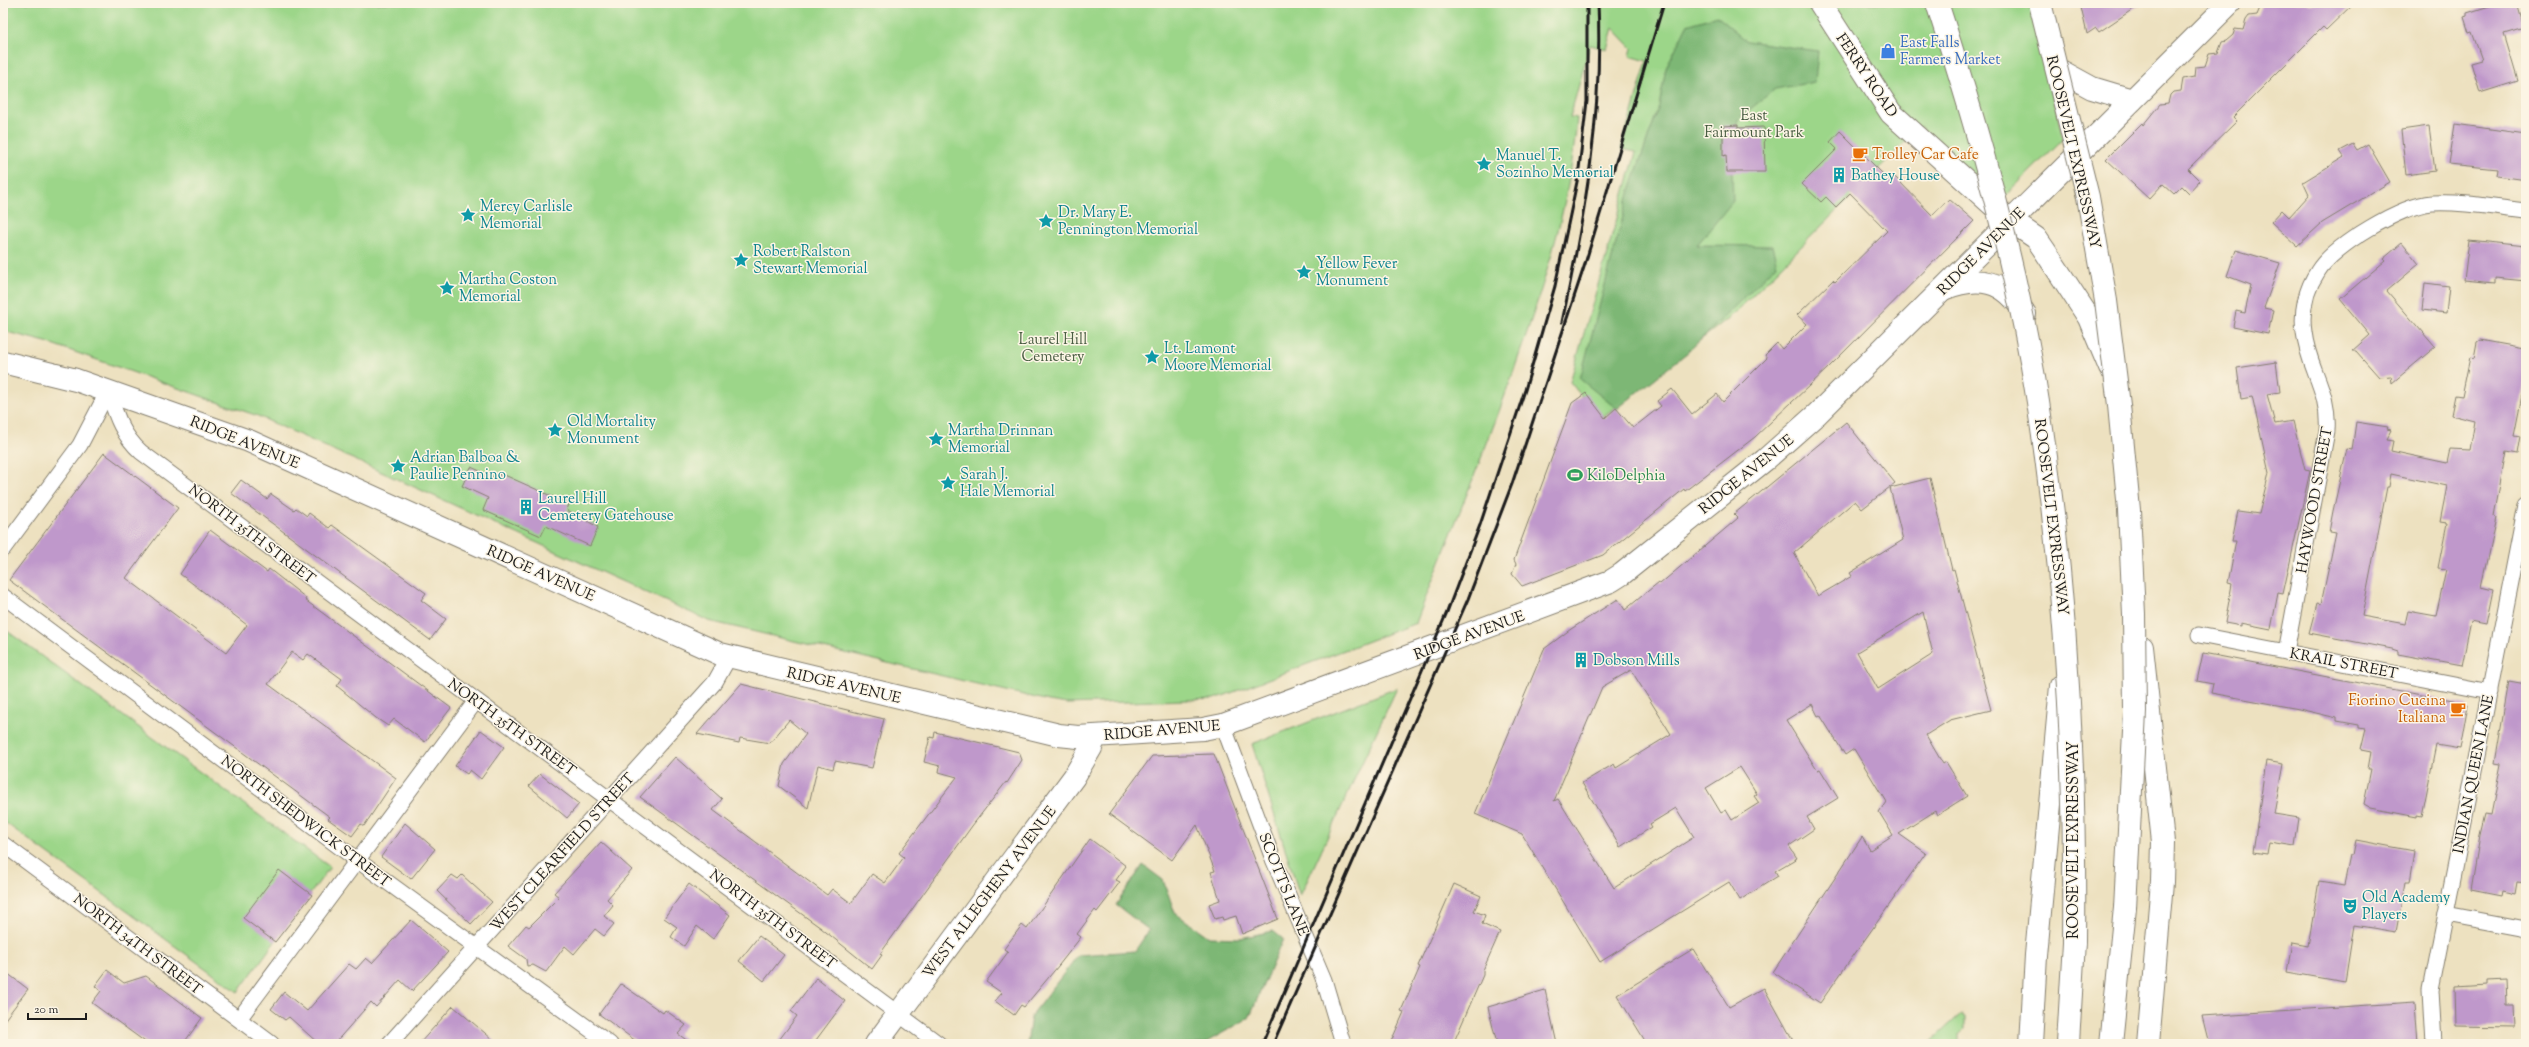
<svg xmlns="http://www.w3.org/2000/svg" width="2529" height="1047" font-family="'Sorts Mill Goudy',serif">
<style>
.green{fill:#9cd689;stroke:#5c7952}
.forest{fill:#7db775;stroke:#4c6a48}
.building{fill:#bf98cb;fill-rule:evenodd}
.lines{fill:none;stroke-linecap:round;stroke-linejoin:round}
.street-casing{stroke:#847e6e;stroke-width:17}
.secondary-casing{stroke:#847e6e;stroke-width:24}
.primary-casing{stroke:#847e6e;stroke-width:24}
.highway-casing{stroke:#847e6e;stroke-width:24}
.street{stroke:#fff;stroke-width:15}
.secondary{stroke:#fff;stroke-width:22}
.primary{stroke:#fff;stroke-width:22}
.highway{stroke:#fff;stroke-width:22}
.rail{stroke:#1c1c1c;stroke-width:3}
.highway-bridge-casing{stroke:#847e6e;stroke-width:24;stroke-linecap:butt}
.highway-bridge{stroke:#fff;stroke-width:22}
.labels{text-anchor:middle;stroke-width:3;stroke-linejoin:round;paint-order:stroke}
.shop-label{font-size:15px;fill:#366cbe;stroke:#fcf5e5;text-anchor:start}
.street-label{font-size:15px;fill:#1c1c1c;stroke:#fcf5e5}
.park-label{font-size:15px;fill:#495d42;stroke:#fcf5e5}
.food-label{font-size:15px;fill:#c56008;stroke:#fcf5e5;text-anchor:start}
.culture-label{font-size:15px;fill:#0d838f;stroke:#fcf5e5;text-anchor:start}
.leisure-label{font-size:15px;fill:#27864d;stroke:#fcf5e5;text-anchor:start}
</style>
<rect width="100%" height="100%" fill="#fcf5e5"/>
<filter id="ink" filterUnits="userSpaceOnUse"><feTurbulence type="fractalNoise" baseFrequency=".025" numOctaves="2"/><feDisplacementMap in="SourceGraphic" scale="8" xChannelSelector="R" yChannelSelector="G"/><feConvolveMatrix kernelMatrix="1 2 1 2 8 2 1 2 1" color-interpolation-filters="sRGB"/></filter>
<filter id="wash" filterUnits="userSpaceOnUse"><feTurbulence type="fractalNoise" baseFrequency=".012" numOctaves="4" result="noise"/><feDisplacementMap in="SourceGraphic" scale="16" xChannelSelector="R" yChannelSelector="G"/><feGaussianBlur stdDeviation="0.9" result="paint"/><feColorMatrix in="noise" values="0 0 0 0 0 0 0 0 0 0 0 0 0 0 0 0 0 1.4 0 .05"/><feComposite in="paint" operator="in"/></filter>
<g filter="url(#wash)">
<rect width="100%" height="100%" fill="#ede1c0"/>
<g class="green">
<path d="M3 3H2031L2063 139 2002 199 1920 127 1736 312 1600 419 1570 382 1636 152 1621 149 1647 61 1630 56 1632 48 1613 28 1607 49 1590 45 1570 117 1577 118C1571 195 1550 266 1525 338 1493 435 1452 528 1416 623L1215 699 1067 704 1049 701 709 621 258 416 46 342 3 331Z"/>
<polygon points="3,628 330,867 238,992 3,821"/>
<polygon points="1397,688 1300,896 1252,744"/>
<polygon points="1961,1014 1965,1016 1965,1028 1959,1034 1959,1044 1928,1044"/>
</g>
<g class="forest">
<polygon points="1717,16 1747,41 1818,51 1815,82 1775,89 1738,119 1732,170 1733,201 1697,245 1772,246 1777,265 1688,352 1617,409 1580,379 1630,190 1659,106 1666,68 1687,25"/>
<polygon points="1143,865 1163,880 1175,913 1209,937 1240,938 1273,931 1283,939 1249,1018 1203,1044 1027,1044 1031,1016 1078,955 1135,951 1149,930 1116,905"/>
</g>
<g id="blocks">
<g class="building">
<polygon points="2080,3 2142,3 2099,32 2096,28 2087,34"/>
<polygon points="2262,3 2354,3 2326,30 2323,27 2233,117 2237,121 2188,169 2200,181 2189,193 2182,186 2174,194 2163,184 2149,199 2106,159 2142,123 2143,125 2160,104 2168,103 2170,95 2173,92 2181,91 2183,79 2194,77 2195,67 2205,66 2209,54 2218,53 2222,42 2226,41 2233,35 2235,29 2243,30 2246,20 2249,16 2257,15"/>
<polygon points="2499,3 2517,3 2524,28 2504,34 2518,81 2480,93 2471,63 2482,60 2472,32 2469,33 2464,17 2467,16 2467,13"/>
<polygon points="2455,124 2526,134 2526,180 2497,176 2498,169 2449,164"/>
<polygon points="1738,125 1738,128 1764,127 1765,172 1727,172 1726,155 1723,156 1723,126"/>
<polygon points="2429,126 2435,171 2406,175 2401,130"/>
<polygon points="1840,131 1888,179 1895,177 1932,215 1949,199 1974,221 1828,368 1755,437 1685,491 1684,489 1603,555 1522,586 1512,574 1516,564 1514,560 1572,403 1586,393 1605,418 1616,408 1633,428 1661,406 1657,401 1672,389 1692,414 1717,394 1723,402 1767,358 1765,355 1777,343 1782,349 1807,324 1797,315 1833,280 1835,282 1887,231 1850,193 1836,207 1826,197 1821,202 1802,184 1837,149 1830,142"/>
<polygon points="2353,144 2357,150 2368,144 2390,182 2322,223 2297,246 2271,222 2282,210 2289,217 2309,195 2303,182 2344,157 2340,151"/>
<polygon points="2469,240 2526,246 2526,281 2495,278 2495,283 2464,280"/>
<polygon points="2402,243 2419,264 2387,291 2435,347 2392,383 2391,376 2379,377 2356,351 2352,351 2370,335 2340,299 2385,261 2383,259"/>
<polygon points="2236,250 2280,263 2264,308 2273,310 2268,334 2233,327 2236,311 2245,313 2251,285 2227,276"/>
<polygon points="2425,283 2449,286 2446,313 2422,310"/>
<path d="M2480 340 2524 348 2526 351V375L2514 435 2520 436 2517 454 2506 452 2494 517 2496 518 2481 587 2493 590 2486 624 2471 621 2462 666 2398 654V651L2392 649 2309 633 2317 603 2321 604 2336 533 2329 532 2333 511 2347 449 2352 450 2356 422 2388 427 2387 429 2391 430 2386 440 2393 441 2391 451 2447 463 2450 449 2470 450 2475 421 2451 415 2455 395 2462 396 2470 357 2474 358 2477 342ZM2391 474 2447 486 2440 522 2447 523 2438 568 2446 569 2436 616 2408 611 2405 624 2362 616 2387 487H2389Z"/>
<polygon points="2276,362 2280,392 2267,394 2275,424 2293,421 2305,470 2310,471 2283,594 2278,593 2271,629 2241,623 2241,626 2225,623 2232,584 2228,583 2236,541 2232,541 2238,511 2259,514 2269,473 2253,400 2252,397 2241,399 2237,368"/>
<path d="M1846 422 1895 483 1862 509 1855 501 1794 553 1818 596 1852 576 1850 573 1903 540 1890 488 1930 478 1952 570 1954 569 1991 710 1950 720 1926 735 1943 764 1946 762 1967 796 1937 815 1935 811 1899 834 1926 853 1820 1003 1773 972 1862 837 1870 850 1893 835 1879 812 1886 802 1854 749 1845 755 1820 715 1818 716 1812 704 1786 720 1817 770 1820 769 1838 798 1807 817 1814 829 1789 846 1797 858 1775 871 1778 876 1740 900 1729 882 1600 962 1522 834 1475 814 1544 649 1571 629 1618 599 1625 610 1659 582 1660 584 1738 518 1734 514ZM1923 612 1933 654 1878 689 1857 652ZM1631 670 1671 734 1616 768 1614 764 1582 783 1620 847 1652 827 1650 824 1676 808 1694 837 1614 888 1558 799 1554 801 1602 687ZM1740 767 1757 794 1754 796 1759 803 1732 820 1726 810 1721 813 1706 788Z"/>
<polygon points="104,453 178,508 126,578 226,653 247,625 180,574 210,530 267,572 269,569 306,598 305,600 451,708 425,742 394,719 388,726 376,718 337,686 342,679 308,654 303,660 292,652 268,684 396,778 364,826 361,824 352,836 328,819 330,817 9,580"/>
<polygon points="471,467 498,479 500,473 569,504 567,510 598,527 590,546 546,526 541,536 483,510 488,498 462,486"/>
<polygon points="241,480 267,499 271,494 294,510 296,508 307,516 309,513 329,528 332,525 426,593 421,600 446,619 430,640 231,493"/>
<polygon points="2203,653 2468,704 2460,749 2436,745 2422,816 2417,815 2417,817 2371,808 2364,804 2371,769 2368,769 2371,752 2361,750 2366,729 2359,728 2359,725 2337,721 2337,718 2299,709 2211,693 2213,684 2197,681"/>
<polygon points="2509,681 2526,684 2526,883 2517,882 2515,894 2502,891 2501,896 2471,890 2480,835 2485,814 2491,815 2501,764 2495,763"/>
<polygon points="741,684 884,719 872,768 835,761 833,769 818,765 808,808 779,786 784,764 806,734 789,720 770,743 740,738 739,743 697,734"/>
<polygon points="481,730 504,747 481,779 470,770 467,774 455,766"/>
<polygon points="935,732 1019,752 1022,760 1007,783 1006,782 972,826 880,954 882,955 872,969 821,928 640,797 675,757 722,799 713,810 827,895 832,889 851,903 872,874 885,883 904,857 899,853 957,777 939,772 940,766 924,762 930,737 934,738"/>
<polygon points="1214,754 1278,919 1242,934 1236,916 1223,920 1222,917 1215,919 1209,904 1220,900 1211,872 1215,871 1197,825 1172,860 1109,814 1152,756"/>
<polygon points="2266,761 2283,764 2274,814 2299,818 2295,846 2269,842 2267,854 2253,852"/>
<polygon points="540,774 579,804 567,818 529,786"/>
<polygon points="405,823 435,849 411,879 381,857"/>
<polygon points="1090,839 1126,866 1116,880 1120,882 1097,912 1095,910 1077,934 1081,937 1059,965 1024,1007 1021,1005 1014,1015 995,1001 1002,993 986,982 1008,952 1004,949 1022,925 1027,929"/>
<polygon points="2356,840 2414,851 2409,883 2405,883 2396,932 2354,925 2345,982 2287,972 2292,943 2308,946 2319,881 2344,885 2350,856 2353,856"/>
<polygon points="601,842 632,870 607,899 613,905 604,916 614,924 604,936 595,929 574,954 565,946 546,972 533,965 527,966 526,959 508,946 526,925 529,927 559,897 554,893"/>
<polygon points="279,870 312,895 275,942 243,918"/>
<polygon points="452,875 458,879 462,875 492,902 471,924 437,891"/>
<polygon points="689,884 730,915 713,939 697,926 684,946 671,937 677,927 664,918"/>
<polygon points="1454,884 1481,896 1474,911 1485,915 1482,924 1500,932 1483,970 1483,975 1453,1044 1390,1044 1404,1012 1401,1011 1420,967 1418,966"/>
<polygon points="411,920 448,952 412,991 400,980 376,1007 371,1002 334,1044 319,1044 289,1017 285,1020 271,1009 284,992 307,1011 349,964 356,969 366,958 372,963"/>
<polygon points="759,936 784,955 764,981 739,961"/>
<polygon points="1693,949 1729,1007 1764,988 1795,1044 1647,1044 1617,995"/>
<polygon points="3,970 28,989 3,1022"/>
<polygon points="107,970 124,983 146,976 202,1018 183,1044 148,1044 92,1003 101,991 95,986"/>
<polygon points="816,978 845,1001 813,1044 776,1044 797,1016 791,1011"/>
<polygon points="2505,981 2506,1005 2513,1005 2514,1027 2455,1026 2454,988 2488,986 2488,982"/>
<polygon points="621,984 663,1013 665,1010 686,1025 678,1034 692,1044 640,1044 599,1014"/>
<polygon points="1545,990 1557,1044 1497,1044 1488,1007"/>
<polygon points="2415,1002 2418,1044 2210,1044 2203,1016"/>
<polygon points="453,1006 498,1044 419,1044"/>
</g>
</g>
</g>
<g filter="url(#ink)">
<use href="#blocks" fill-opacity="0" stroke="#847e6e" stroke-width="1"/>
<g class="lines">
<defs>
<g id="street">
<path d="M108 391C116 415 122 435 141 452L939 1044"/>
<polyline points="3,549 80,445 108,391"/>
<polyline points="3,596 357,860 610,1044"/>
<polyline points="2199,635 2490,692"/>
<path d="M2286 652 2327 431C2330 390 2308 369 2304 332 2301 311 2306 289 2318 271 2334 245 2402 205 2432 203 2463 201 2496 208 2526 211"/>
<polyline points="1223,725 1273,859 1324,980 1343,1044"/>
<polyline points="3,844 272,1044"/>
<polyline points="2446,914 2526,929"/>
<polyline points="239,1019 476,701"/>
<polyline points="389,1044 715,682 729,657"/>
<polyline points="2434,1044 2431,990 2526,505"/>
</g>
<g id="secondary">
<polyline points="3,362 76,380 249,441 720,654 1059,735 1078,737 1203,729 1223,725 1611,581 1622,574 1765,460 1817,414 2230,3"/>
<polyline points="876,1044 1074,777 1091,748 1095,736"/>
</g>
<g id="primary">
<polyline points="1820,3 1891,113 2005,216"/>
<polyline points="2059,70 2092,88 2132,100"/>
</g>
<g id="highway">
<polyline points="2011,221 2036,238 2045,251 2089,318 2110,368"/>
<path d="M1943 289C1978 275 2005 279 2025 314"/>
<polyline points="2142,647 2163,842 2162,882 2148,1044"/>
<polyline points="2031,1044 2036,955 2061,686"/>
<polyline points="2068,1044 2074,942"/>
<polyline points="2111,1044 2125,908"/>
</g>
</defs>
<use href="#street" class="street-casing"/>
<use href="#secondary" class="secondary-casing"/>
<use href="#primary" class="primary-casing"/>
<use href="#highway" class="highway-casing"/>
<use href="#street" class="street"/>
<use href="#secondary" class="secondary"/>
<use href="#primary" class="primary"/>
<use href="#highway" class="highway"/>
<g class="rail">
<path d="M1562 322C1585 214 1603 113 1598 3"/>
<polyline points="1262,1044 1447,612 1480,525 1525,390 1555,286 1578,177 1587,101 1587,3"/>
<polyline points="1273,1044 1468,599 1512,484 1585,264 1664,3"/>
</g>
<defs>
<g id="highway-bridge">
<path d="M1937 3C1979 133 2017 267 2038 402 2066 582 2076 761 2074 942"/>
<polyline points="2040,3 2088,197 2106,301 2119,405 2129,510 2134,614 2135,712 2125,908"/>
</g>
</defs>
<use href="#highway-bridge" class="highway-bridge-casing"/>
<use href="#highway-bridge" class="highway-bridge"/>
</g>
</g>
<defs>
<symbol id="shop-bare" viewBox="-9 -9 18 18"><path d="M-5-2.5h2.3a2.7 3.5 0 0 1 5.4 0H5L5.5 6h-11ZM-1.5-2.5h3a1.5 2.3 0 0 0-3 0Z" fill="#3f7fe0" stroke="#fcf5e5" stroke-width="2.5" paint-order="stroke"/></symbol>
<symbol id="cafe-bare" viewBox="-9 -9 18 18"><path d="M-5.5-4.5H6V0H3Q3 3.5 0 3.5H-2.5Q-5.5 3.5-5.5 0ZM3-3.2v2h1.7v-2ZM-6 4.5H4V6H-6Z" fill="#e8710a" stroke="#fcf5e5" stroke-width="2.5" paint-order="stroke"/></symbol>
<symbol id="sight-bare" viewBox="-9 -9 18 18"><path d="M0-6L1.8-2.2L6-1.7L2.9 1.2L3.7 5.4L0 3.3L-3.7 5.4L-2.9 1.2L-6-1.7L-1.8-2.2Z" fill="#0f9aa8" stroke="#fcf5e5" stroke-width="2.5" paint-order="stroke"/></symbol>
<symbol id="building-bare" viewBox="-9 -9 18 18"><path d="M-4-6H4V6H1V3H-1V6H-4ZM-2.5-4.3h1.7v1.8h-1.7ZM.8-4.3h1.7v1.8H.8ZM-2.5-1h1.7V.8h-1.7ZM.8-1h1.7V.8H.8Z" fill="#0f9aa8" stroke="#fcf5e5" stroke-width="2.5" paint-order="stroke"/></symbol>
<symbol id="stadium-bare" viewBox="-9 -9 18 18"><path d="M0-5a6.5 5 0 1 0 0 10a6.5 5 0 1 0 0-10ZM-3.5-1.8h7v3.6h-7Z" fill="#2e9e5b" stroke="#fcf5e5" stroke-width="2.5" paint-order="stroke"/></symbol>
<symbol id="theatre-bare" viewBox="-9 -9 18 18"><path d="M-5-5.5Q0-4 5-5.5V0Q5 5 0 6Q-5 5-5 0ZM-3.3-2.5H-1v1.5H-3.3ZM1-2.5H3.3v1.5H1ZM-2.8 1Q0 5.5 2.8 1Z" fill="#0f9aa8" stroke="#fcf5e5" stroke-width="2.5" paint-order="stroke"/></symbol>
</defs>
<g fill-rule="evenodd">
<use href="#shop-bare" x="1877" y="40" width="22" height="22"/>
<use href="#cafe-bare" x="1849" y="143" width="22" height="22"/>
<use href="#sight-bare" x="1473" y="153" width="22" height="22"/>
<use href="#building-bare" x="1828" y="164" width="22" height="22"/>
<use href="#sight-bare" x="457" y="204" width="22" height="22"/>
<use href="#sight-bare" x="1035" y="210" width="22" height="22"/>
<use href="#sight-bare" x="730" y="249" width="22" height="22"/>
<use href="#sight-bare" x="1293" y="261" width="22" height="22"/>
<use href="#sight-bare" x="436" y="277" width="22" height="22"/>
<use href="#sight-bare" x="1141" y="346" width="22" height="22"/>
<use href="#sight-bare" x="544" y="419" width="22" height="22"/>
<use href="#sight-bare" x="925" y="428" width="22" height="22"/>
<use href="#sight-bare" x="387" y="455" width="22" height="22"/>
<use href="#stadium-bare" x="1564" y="464" width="22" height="22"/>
<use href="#sight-bare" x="937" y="472" width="22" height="22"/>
<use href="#building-bare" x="515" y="496" width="22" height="22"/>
<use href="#building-bare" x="1570" y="649" width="22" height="22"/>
<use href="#cafe-bare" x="2447" y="698" width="22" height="22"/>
<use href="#theatre-bare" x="2339" y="895" width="22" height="22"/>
</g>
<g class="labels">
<g class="shop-label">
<text x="1900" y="47">East Falls<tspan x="1900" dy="17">Farmers Market</tspan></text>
</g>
<g class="street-label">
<text transform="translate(1867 75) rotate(56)" y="5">FERRY ROAD</text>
<text transform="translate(2074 152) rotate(77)" y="5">ROOSEVELT EXPRESSWAY</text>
<text transform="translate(1981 251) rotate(-45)" y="5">RIDGE AVENUE</text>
<text transform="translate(245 442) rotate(22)" y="5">RIDGE AVENUE</text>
<text transform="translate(1746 474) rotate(-39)" y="5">RIDGE AVENUE</text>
<text transform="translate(2314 500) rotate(-80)" y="5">HAYWOOD STREET</text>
<text transform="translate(2052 517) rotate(83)" y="5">ROOSEVELT EXPRESSWAY</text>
<text transform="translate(252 534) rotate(37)" y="5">NORTH 35TH STREET</text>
<text transform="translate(541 573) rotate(24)" y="5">RIDGE AVENUE</text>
<text transform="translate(1469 635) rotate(-20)" y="5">RIDGE AVENUE</text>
<text transform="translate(2344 663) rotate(11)" y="5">KRAIL STREET</text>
<text transform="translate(844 685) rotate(13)" y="5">RIDGE AVENUE</text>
<text transform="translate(512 727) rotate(36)" y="5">NORTH 35TH STREET</text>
<text transform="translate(1162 730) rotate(-5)" y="5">RIDGE AVENUE</text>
<text transform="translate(2473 774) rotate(-79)" y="5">INDIAN QUEEN LANE</text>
<text transform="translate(306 821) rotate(37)" y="5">NORTH SHEDWICK STREET</text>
<text transform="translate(2073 840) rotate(-90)" y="5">ROOSEVELT EXPRESSWAY</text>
<text transform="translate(562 852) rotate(-48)" y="5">WEST CLEARFIELD STREET</text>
<text transform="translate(1284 884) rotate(68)" y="5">SCOTTS LANE</text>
<text transform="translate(989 892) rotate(-53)" y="5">WEST ALLEGHENY AVENUE</text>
<text transform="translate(773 919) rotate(37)" y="5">NORTH 35TH STREET</text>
<text transform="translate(138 944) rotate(37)" y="5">NORTH 34TH STREET</text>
</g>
<g class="park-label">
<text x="1754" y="120">East<tspan x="1754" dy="17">Fairmount Park</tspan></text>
<text x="1053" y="344">Laurel Hill<tspan x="1053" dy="17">Cemetery</tspan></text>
</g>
<g class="food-label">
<text x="1872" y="159">Trolley Car Cafe</text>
<text x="2446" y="705" text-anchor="end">Fiorino Cucina<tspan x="2446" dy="17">Italiana</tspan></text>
</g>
<g class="culture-label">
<text x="1496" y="160">Manuel T.<tspan x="1496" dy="17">Sozinho Memorial</tspan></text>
<text x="1851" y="180">Bathey House</text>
<text x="480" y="211">Mercy Carlisle<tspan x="480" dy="17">Memorial</tspan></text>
<text x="1058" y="217">Dr. Mary E.<tspan x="1058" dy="17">Pennington Memorial</tspan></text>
<text x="753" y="256">Robert Ralston<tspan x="753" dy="17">Stewart Memorial</tspan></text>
<text x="1316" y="268">Yellow Fever<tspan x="1316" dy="17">Monument</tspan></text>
<text x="459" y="284">Martha Coston<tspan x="459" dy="17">Memorial</tspan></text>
<text x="1164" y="353">Lt. Lamont<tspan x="1164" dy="17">Moore Memorial</tspan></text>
<text x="567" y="426">Old Mortality<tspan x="567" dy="17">Monument</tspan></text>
<text x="948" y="435">Martha Drinnan<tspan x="948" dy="17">Memorial</tspan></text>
<text x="410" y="462">Adrian Balboa &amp;<tspan x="410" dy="17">Paulie Pennino</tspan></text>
<text x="960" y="479">Sarah J.<tspan x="960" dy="17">Hale Memorial</tspan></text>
<text x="538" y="503">Laurel Hill<tspan x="538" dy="17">Cemetery Gatehouse</tspan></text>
<text x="1593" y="665">Dobson Mills</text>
<text x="2362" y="902">Old Academy<tspan x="2362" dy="17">Players</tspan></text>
</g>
<g class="leisure-label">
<text x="1587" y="480">KiloDelphia</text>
</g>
</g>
<rect width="2529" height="1047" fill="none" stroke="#fcf5e5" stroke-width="16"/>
<path d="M28 1013v6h58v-6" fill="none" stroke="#1c1c1c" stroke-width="2"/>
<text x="34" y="1013" font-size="12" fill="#1c1c1c" stroke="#fcf5e5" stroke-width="3" paint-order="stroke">20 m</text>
</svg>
